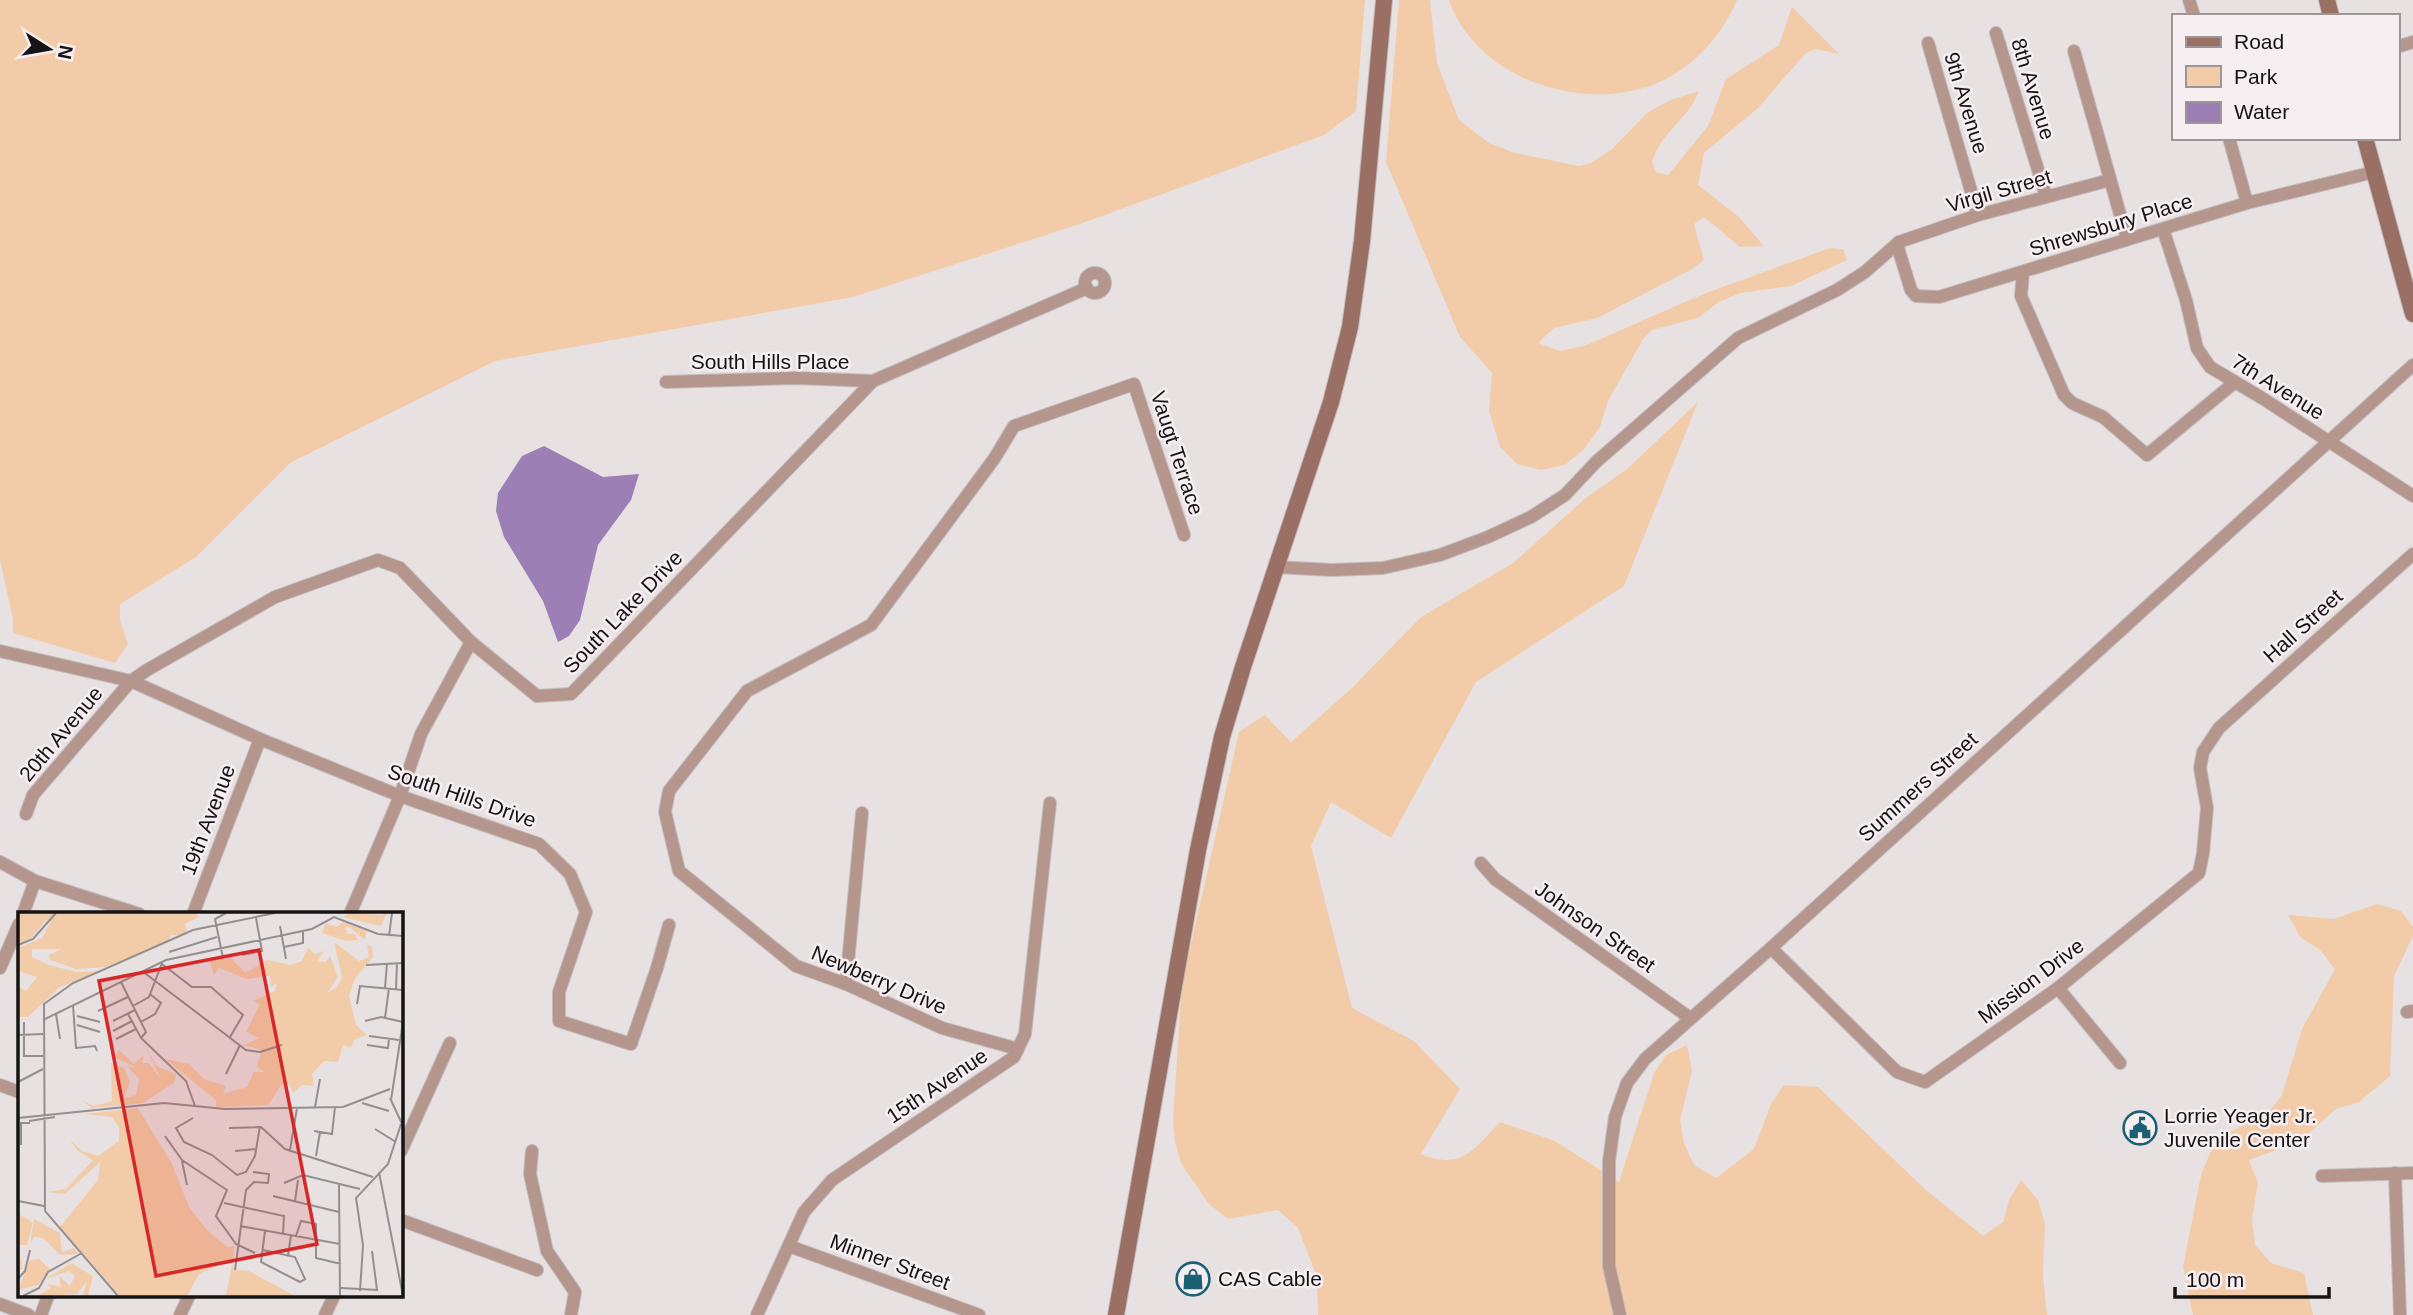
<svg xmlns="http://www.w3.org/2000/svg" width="2413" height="1315" font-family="Helvetica,sans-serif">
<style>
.green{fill:#f2cca9}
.water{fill:#9b7fb5}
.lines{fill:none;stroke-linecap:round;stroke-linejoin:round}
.street-casing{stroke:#c2bcbd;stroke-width:14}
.secondary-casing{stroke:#c2bcbd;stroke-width:18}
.street{stroke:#b4968d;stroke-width:12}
.secondary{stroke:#9b7064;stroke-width:16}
.labels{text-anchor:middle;stroke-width:5;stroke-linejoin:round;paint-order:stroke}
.street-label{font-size:21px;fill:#151313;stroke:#f6eef0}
.poi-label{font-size:21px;fill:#151313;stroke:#f6eef0;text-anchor:start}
.inset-road{fill:none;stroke:#948f8f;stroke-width:2}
.view{fill:#d62828;fill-opacity:0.15;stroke:#d62828;stroke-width:3.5}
.inset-edge{fill:none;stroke:#151313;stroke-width:3.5}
</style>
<rect width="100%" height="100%" fill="#e8e1e2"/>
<g class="green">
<polygon points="0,0 1365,0 1356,111 1324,135 1080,224 853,297 495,361 290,463 196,557 120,604 120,620 128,644 115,663 13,633 13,619 0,560"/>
<path d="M1399 0H1430L1437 63 1459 120 1489 143 1515 153 1579 166 1591 163 1612 149 1648 112 1671 100 1699 91C1689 119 1662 130 1652 162L1656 172 1668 175 1708 126 1726 79 1779 45 1792 7 1839 54 1815 49 1805 54 1758 108 1704 153 1698 185 1739 217 1764 246 1740 247 1704 217 1694 224 1704 260 1694 268 1597 318 1554 328 1538 343 1560 351 1584 346 1706 293 1830 248 1843 249 1847 260 1791 286 1740 293 1717 303 1698 318 1652 330 1643 339 1608 401 1600 427 1584 449 1565 465 1541 470 1517 464 1500 447 1489 411 1492 373 1460 337 1386 162Z"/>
<path d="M1449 0H1737C1723 34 1695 65 1662 81 1587 116 1476 80 1449 0Z"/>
<path d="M1698 402 1624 586 1476 682 1391 838 1331 802 1311 846 1352 1008 1414 1041 1460 1089 1421 1154C1462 1171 1474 1149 1500 1122L1555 1141 1619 1182 1654 1073 1666 1055 1687 1045 1692 1071 1680 1120 1684 1143 1694 1165 1716 1178 1754 1149 1771 1104 1784 1085 1818 1087 1926 1190 1983 1236 2003 1222 2009 1200 2021 1180 2038 1200 2045 1223 2043 1275 2047 1315H1318L1317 1277 1298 1228 1278 1210 1228 1219 1209 1204 1182 1165 1175 1143 1173 1119 1182 984 1239 732 1265 715 1291 742 1352 688 1421 617 1513 563 1587 497 1627 469Z"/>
<polygon points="2377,904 2401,911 2413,927 2413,936 2394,976 2390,1076 2359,1102 2336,1109 2299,1142 2249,1160 2258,1183 2252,1219 2255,1245 2271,1263 2304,1273 2313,1315 2193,1315 2183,1267 2201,1175 2210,1153 2225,1134 2267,1114 2282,1095 2302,1029 2335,969 2320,950 2300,937 2288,915 2334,919"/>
</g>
<polygon class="water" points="544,446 603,477 639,474 631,500 598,545 580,620 569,636 558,642 543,601 504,537 496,511 498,493 522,456"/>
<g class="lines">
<defs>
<g id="street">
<polyline points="2189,0 2194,16"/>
<polyline points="1996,33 2046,196"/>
<polyline points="1928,43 1978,215"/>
<polyline points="2397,47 2413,42"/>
<polyline points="2074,51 2127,239"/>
<polyline points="2229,138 2247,203"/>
<polyline points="2163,229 2186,300 2197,348 2210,367 2262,398 2413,496"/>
<polyline points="1899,242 1898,248 1911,290 1916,296 1939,297 2247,203 2374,172"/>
<polyline points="2023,272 2021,296 2064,395 2072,403 2103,417 2147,455 2235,382"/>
<circle cx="1095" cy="283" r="10"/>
<polyline points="666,382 795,378 873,381"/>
<polyline points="1276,567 1332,570 1383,568 1440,555 1488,537 1531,517 1565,495 1596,462 1738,338 1837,290 1865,272 1899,242 1978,215 2110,180"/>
<polyline points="0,651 131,681 260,739 400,796 539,844 570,874 586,912 559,992 559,1021 631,1044 657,968 669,925"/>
<polyline points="26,814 33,795 131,681 147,670 275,597 378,560 400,568 471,642 537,696 571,694 873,381 1087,288"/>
<polyline points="0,862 35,881 139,914"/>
<polyline points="1481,863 1495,879 1690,1018"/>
<polyline points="23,914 35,881"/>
<polyline points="193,914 260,739"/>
<polyline points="350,914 400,796 421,734 471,642"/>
<polyline points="1771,948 1897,1072 1925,1082 2058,988 2199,873 2203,853 2207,808 2200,768 2203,752 2219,728 2413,554"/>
<polyline points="0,968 19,924"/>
<polyline points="846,984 862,813"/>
<polyline points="2058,988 2120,1063"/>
<polyline points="2407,1012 2413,1011"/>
<polyline points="1018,1049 942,1028 846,984 796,966 679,871 665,812 669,791 747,691 871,625 994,459 1014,426 1134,384 1184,535"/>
<polyline points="0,1085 19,1092"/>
<polyline points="401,1151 450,1043"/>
<polyline points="532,1151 530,1174 547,1251 575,1292 571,1315"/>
<polyline points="2395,1173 2400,1315"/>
<polyline points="2322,1176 2413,1173"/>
<polyline points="401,1220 537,1270"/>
<polyline points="789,1246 979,1315"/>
<polyline points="0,1304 29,1315"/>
<polyline points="41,1315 48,1296"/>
<polyline points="180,1315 189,1296"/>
<polyline points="325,1315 334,1296"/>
<polyline points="757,1315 804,1212 832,1180 1014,1057 1025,1034 1050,803"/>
<polyline points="1620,1315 1609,1266 1609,1161 1615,1117 1627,1083 1645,1059 1771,948 2413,365"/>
</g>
<g id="secondary">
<polyline points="2327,0 2331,16"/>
<polyline points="2365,138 2413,314"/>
<polyline points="1116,1315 1198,850 1222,737 1243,667 1331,402 1350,327 1362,241 1384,0"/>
</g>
</defs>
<use href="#street" class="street-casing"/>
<use href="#secondary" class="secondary-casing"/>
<use href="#street" class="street"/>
<use href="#secondary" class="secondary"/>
</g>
<defs>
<symbol id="civic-ring" viewBox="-11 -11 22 22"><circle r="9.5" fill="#f6eef0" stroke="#1c6073" stroke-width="1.5"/><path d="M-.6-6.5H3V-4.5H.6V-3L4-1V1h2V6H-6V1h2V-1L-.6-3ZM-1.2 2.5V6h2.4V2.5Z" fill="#1c6073"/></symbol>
<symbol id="shop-ring" viewBox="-11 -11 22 22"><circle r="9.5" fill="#f6eef0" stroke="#1c6073" stroke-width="1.5"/><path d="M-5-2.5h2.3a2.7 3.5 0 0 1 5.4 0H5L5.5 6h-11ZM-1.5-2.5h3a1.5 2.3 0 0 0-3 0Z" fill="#1c6073"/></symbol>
</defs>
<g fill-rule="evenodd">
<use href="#civic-ring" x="2121" y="1109" width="38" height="38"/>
<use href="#shop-ring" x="1174" y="1260" width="38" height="38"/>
</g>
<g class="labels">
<g class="street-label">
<text transform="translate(2033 89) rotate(73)" y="7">8th Avenue</text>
<text transform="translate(1966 103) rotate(73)" y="7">9th Avenue</text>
<text transform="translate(1999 191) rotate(-16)" y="7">Virgil Street</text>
<text transform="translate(2111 225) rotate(-17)" y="7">Shrewsbury Place</text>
<text x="770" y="369">South Hills Place</text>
<text transform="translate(2278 387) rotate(32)" y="7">7th Avenue</text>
<text transform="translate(1177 453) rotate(72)" y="7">Vaugt Terrace</text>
<text transform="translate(623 612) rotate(-46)" y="7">South Lake Drive</text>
<text transform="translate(2303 626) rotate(-42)" y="7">Hall Street</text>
<text transform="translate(61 734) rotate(-50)" y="7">20th Avenue</text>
<text transform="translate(1918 787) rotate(-42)" y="7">Summers Street</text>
<text transform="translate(462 796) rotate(19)" y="7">South Hills Drive</text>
<text transform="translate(208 820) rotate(-69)" y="7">19th Avenue</text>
<text transform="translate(1595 927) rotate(35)" y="7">Johnson Street</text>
<text transform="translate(879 980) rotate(23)" y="7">Newberry Drive</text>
<text transform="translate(2031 981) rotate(-37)" y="7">Mission Drive</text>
<text transform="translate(937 1086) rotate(-34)" y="7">15th Avenue</text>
<text transform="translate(890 1262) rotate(20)" y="7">Minner Street</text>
</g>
<g class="poi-label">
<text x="2164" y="1123">Lorrie Yeager Jr.<tspan x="2164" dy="24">Juvenile Center</tspan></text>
<text x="1218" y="1286">CAS Cable</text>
</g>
</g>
<g transform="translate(18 912)">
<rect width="385" height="385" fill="#e8e1e2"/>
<path d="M0 1H178L181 5 167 12 169 19 163 23H153L149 31 87 55 58 57 32 48 31 43 44 37H14V45L31 53 59 60 84 59 42 75 10 105H0V74L8 79 19 65 0 59V36L24 26 33 9 28 8 13 26 0 32ZM332 1 362 3 369 1 363 14 325 5ZM326 10 348 19 347 28 331 15H327L330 22H337L340 28 328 29 304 21 308 11 318 15ZM316 30 341 49 351 45 349 33 354 34 355 45 337 66 331 84 338 113 349 123 336 128 333 136 325 133 320 150 306 149 294 162 296 174 284 173 275 181 271 172 263 173 250 193 198 195V188L147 147 171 152 186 167 208 174 205 182 229 175 236 160H246L239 154 244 138 226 133 241 126 228 120 242 92 234 89 257 79 259 71 253 75 252 64 229 67 201 56 196 63 192 49 213 46 227 61 250 48 272 53 284 49 290 36 297 42 306 39 299 49 308 50 312 44 320 65 309 81 319 75 324 65ZM126 132 139 154 158 162 157 170 125 191 74 196 63 188 76 194 118 183 121 167 109 154 120 156 96 145 101 138 116 152 126 143 124 151H131L143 167ZM93 151 106 156 112 170 106 186 94 189ZM120 196 154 252 171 295 188 317 209 335 216 334 215 347 181 362 169 384H102L42 315 80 268 82 250 47 282 29 280 48 277 75 248 60 239 51 227 64 239 80 244 101 229V216L94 205 66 202ZM0 302 15 310 9 333H1L4 357 0 359ZM16 307 42 321 44 340 56 336 60 342 42 343 25 326 16 325 12 331ZM21 347 32 357 20 373 0 378 12 348ZM53 351 75 364 70 384H65L69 369 59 382 19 384 33 376 29 372 43 375 41 364 52 374 57 364 51 359 28 367ZM214 352 217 358 231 359 277 384H208Z" fill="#f2cca9"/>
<path class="inset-road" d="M262 14 268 47M371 24 374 1M0 33 15 27 38 1M266 35 285 31V20M151 40 199 25M224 43 244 39 238 6M205 46 197 7 208 1M144 52 174 75H193L225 103 212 125M348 53 385 51M124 59 228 138 242 140 264 133M103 70 128 120 123 126M367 76 369 51M378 77 379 51M339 92 342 74 385 78M55 93 58 136 77 134 79 139M115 94 131 85 144 51M80 99 110 85M38 102 42 127M110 102 123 126 168 169 177 194M59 104 82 110M367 106 371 76M25 108 148 48 294 17 316 5 360 22 385 24M95 109 117 98M347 109 363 105 385 110M6 110V144H25M123 110 137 102 143 91 132 82M59 113 82 120M95 119 114 109M0 123 25 122M351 124 381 128M98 127 118 117M349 133 370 136 371 126M208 162 222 133M0 170 25 157M372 186 385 214M373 188 385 110M344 191 371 199M297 195 302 167M0 206 146 191 207 197 325 195 372 177M175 206 158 216 166 230 194 243 219 263 228 260 237 244 242 214M11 209 37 205M211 216 243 215 267 237 355 265M357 217 378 230M296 219 314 222 317 195M147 224 164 248 209 278 198 304 218 332 237 341M3 233V211H12M272 238 279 196M217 239 238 237M298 244 302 220M164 249 169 273M361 260 385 384M266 271 285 263 342 277M321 273 322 384M255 284 321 300M0 289 26 294M277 289 280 268M206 291 266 304 265 322M222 314 322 332M278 324 283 309 298 312V346L323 352M245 338 277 345 287 367 282 370 243 350 247 319M270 344 273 323M217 358 228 278 236 270 250 271 251 262 235 260M0 367 7 359 12 338M323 376 359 378 354 339M342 379 345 333 338 286 370 252 383 212M5 384 21 376 30 360 64 341M100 384 27 299 26 92 55 71 175 18 257 1"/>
<path class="view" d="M241 38 299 332 138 364 81 69Z"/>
<rect width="385" height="385" class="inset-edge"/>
</g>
<rect x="2172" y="14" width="228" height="126" fill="#f6eef0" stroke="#9c9698" stroke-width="2"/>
<rect x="2186" y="37" width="35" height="10" fill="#9b7064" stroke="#9c9698" stroke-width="2"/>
<text x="2234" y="49" font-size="21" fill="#151313">Road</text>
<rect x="2186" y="66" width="35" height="21" fill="#f2cca9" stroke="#9c9698" stroke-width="2"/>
<text x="2234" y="84" font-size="21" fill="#151313">Park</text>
<rect x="2186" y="102" width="35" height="21" fill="#9b7fb5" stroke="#9c9698" stroke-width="2"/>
<text x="2234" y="119" font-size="21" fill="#151313">Water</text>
<g transform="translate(49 49) rotate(101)" stroke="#f6eef0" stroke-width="5" paint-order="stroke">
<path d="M0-5L12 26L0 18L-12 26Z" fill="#151313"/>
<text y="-10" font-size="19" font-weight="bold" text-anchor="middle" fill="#151313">N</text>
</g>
<path d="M2175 1287v10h154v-10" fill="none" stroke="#151313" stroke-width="3.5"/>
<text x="2186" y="1287" font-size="21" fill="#151313" stroke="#f6eef0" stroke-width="5" paint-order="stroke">100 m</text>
</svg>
